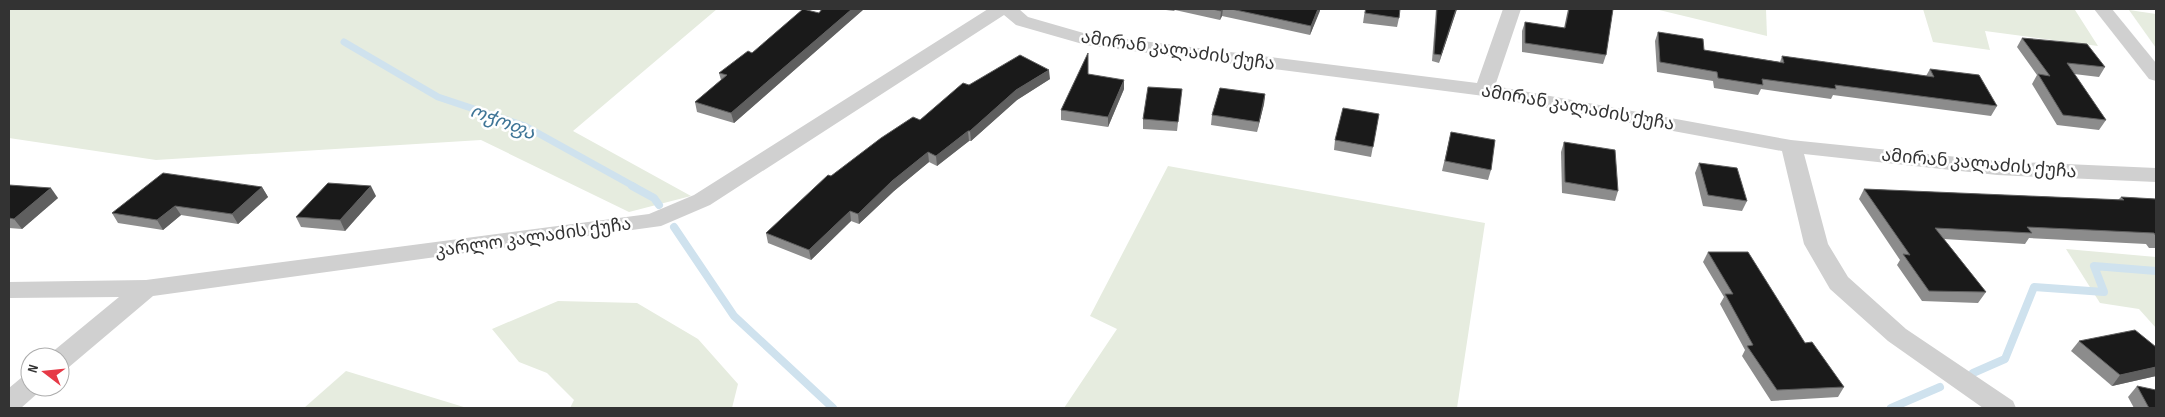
<svg xmlns="http://www.w3.org/2000/svg" width="2165" height="417" font-family="'Sofia Sans Condensed','Noto Sans Georgian',sans-serif">
<style>
.green{fill:#e6ecdf}
.lines{fill:none;stroke-linecap:round;stroke-linejoin:round}
.stream-far1{stroke:#cfe2ee;stroke-width:7}
.stream{stroke:#cfe2ee;stroke-width:8}
.minor{fill:#d0d0d0;fill-rule:evenodd}
.wall{fill:#8c8c8c}
.shaded-wall{fill:#5f5f5f}
.building{fill:#1a1a1a;stroke:#5f5f5f}
.labels{text-anchor:middle;stroke-width:5;stroke-linejoin:round;paint-order:stroke}
.street-label{font-size:18px;fill:#333;stroke:#fff}
.water-label{font-size:19px;font-style:italic;fill:#3f7597;stroke:#fff}
</style>
<rect width="100%" height="100%" fill="#fff"/>
<g class="green">
<polygon points="9,9 717,9 573,131 691,196 629,212 481,140 156,160 9,138"/>
<polygon points="1655,9 1766,9 1767,36"/>
<polygon points="1923,9 2075,10 2098,46 1985,31 1990,50 1933,42"/>
<polygon points="2129,10 2156,14 2156,48"/>
<polygon points="1168,166 1485,223 1457,408 1064,408 1117,329 1090,316"/>
<polygon points="2066,249 2156,257 2156,328 2139,309 2100,303"/>
<polygon points="558,301 637,303 698,339 738,384 732,408 570,408 574,400 547,373 519,362 492,329"/>
<polygon points="346,371 467,408 304,408"/>
</g>
<g class="lines">
<polyline class="stream-far1" points="344,42 438,97 525,126 635,187"/>
<g class="stream">
<polyline points="632,186 654,198 659,205"/>
<polyline points="674,227 734,316 833,408"/>
<polyline points="1973,373 2005,359 2034,287 2104,292 2094,266 2156,271"/>
<polyline points="1891,408 1940,387"/>
</g>
<g class="minor">
<polygon points="988,9 1019,9 1028,17 1087,34 1477,83 1503,9 1521,9 1495,86 1791,140 1997,161 2156,168 2156,182 1997,175 1804,154 1828,244 1848,277 1906,329 2013,401 2016,408 1983,408 1888,341 1830,289 1804,244 1782,151 1484,96 1086,45 1016,25 1004,15 710,205 661,226 153,296 69,367 60,370 60,357 49,357 51,353 119,297 9,298 9,282 146,280 649,214 694,195"/>
<polygon points="2094,9 2112,9 2156,63 2156,81 2149,79"/>
<polygon points="30,375 30,387 42,387 39,392 21,408 9,408 9,388 21,378"/>
</g>
</g>
<g class="wall">
<polygon points="822,9 864,9 734,123 697,112 695,102 721,80 719,73 819,13"/>
<polygon points="1158,9 1320,9 1310,35 1222,16 1220,20 1175,10 1174,11"/>
<polygon points="1365,9 1399,18 1397,27 1363,23"/>
<polygon points="1436,9 1457,9 1439,63 1432,61"/>
<polygon points="1568,9 1613,9 1606,55 1603,64 1522,52 1522,31 1525,22 1564,28"/>
<polygon points="1658,32 1704,50 1780,62 1782,56 1926,76 1930,69 1997,106 1991,116 1833,95 1831,99 1761,89 1758,95 1714,88 1713,81 1657,72 1655,41"/>
<polygon points="2022,38 2105,67 2099,77 2074,74 2106,120 2099,130 2057,125 2032,84 2037,75 2017,47"/>
<polygon points="1050,79 1017,100 971,141 969,141 937,166 929,162 894,191 859,224 851,221 811,260 768,243 766,233 831,176 920,120 969,85"/>
<polygon points="1124,89 1108,127 1061,120 1061,110"/>
<polygon points="1182,89 1177,131 1143,129 1143,119"/>
<polygon points="1265,94 1264,104 1257,132 1211,125 1212,115"/>
<polygon points="1379,114 1371,157 1334,150 1335,140"/>
<polygon points="1451,132 1491,170 1488,180 1442,171"/>
<polygon points="1564,142 1618,191 1615,201 1562,193 1561,152"/>
<polygon points="1699,163 1747,201 1742,211 1703,206 1695,173"/>
<polygon points="9,185 58,198 22,229 9,228"/>
<polygon points="262,187 268,197 238,224 181,215 163,230 118,223 112,213"/>
<polygon points="1864,189 2118,200 2121,197 2156,199 2156,248 2149,248 2146,244 2029,238 2025,244 1944,239 1986,292 1978,303 1922,301 1897,265 1900,260 1859,199"/>
<polygon points="376,196 345,231 301,227 296,217"/>
<polygon points="1708,252 1805,343 1844,387 1838,397 1771,401 1742,356 1745,350 1720,304 1724,297 1703,262"/>
<polygon points="2079,341 2156,347 2156,376 2112,386 2071,351"/>
<polygon points="2137,386 2156,408 2134,408 2128,397"/>
</g>
<g class="shaded-wall">
<polygon points="852,9 864,9 734,123 731,113"/>
<polygon points="1222,9 1223,9 1222,16 1220,20 1221,11"/>
<polygon points="1318,9 1320,9 1320,11 1310,35 1311,26"/>
<polygon points="1456,9 1457,9 1439,63 1441,55"/>
<polygon points="1049,70 1050,79 1017,100 971,141 970,131 1016,90"/>
<polygon points="1124,80 1124,89 1108,127 1108,117"/>
<polygon points="1265,94 1264,104 1257,132 1259,122"/>
<polygon points="968,131 969,141 937,166 936,156"/>
<polygon points="928,152 929,162 894,191 859,224 858,214 892,181"/>
<polygon points="371,186 376,196 345,231 340,220"/>
<polygon points="262,187 268,197 238,224 232,214"/>
<polygon points="51,188 58,198 22,229 14,219"/>
<polygon points="175,206 181,215 163,230 157,220"/>
<polygon points="850,211 851,221 811,260 809,250"/>
<polygon points="2156,367 2156,376 2112,386 2120,375"/>
</g>
<g class="building">
<polygon points="803,9 819,13 822,9 852,9 731,113 695,102 727,75 719,73 748,51 752,53"/>
<polygon points="1212,9 1222,9 1221,11"/>
<polygon points="1231,9 1318,9 1311,26"/>
<polygon points="1366,9 1400,9 1399,18 1365,13"/>
<polygon points="1437,9 1456,9 1441,55 1434,54"/>
<polygon points="1569,9 1613,9 1606,55 1525,43 1525,22 1565,28"/>
<polygon points="1658,32 1703,39 1704,50 1784,63 1782,56 1934,77 1930,69 1979,75 1997,106 1835,85 1836,89 1762,79 1763,85 1718,78 1717,72 1660,62"/>
<polygon points="2022,38 2087,44 2105,67 2067,63 2106,120 2063,115 2038,74 2050,76"/>
<polygon points="1088,53 1088,74 1124,80 1108,117 1061,110"/>
<polygon points="1020,55 1049,70 1016,90 970,131 968,131 936,156 928,152 892,181 858,214 850,211 809,250 766,233 828,175 831,176 881,138 913,117 920,120 963,83 969,85"/>
<polygon points="1148,87 1182,89 1178,122 1143,119"/>
<polygon points="1220,88 1265,94 1259,122 1212,115"/>
<polygon points="1343,108 1379,114 1373,147 1335,140"/>
<polygon points="1451,132 1495,140 1491,170 1445,161"/>
<polygon points="1564,142 1615,150 1618,191 1565,182"/>
<polygon points="1699,163 1737,168 1747,201 1708,195"/>
<polygon points="163,173 262,187 232,214 175,206 157,220 112,213"/>
<polygon points="328,183 371,186 340,220 296,217"/>
<polygon points="9,185 51,188 14,219 9,218"/>
<polygon points="1864,189 2124,200 2121,197 2156,199 2156,236 2154,233 2027,227 2032,233 1935,228 1986,292 1929,291 1903,254 1910,255"/>
<polygon points="1708,252 1748,252 1805,343 1812,342 1844,387 1777,390 1747,346 1753,345 1725,294 1733,294"/>
<polygon points="2135,330 2156,347 2156,367 2120,375 2079,341"/>
<polygon points="2137,386 2156,390 2156,408 2149,408"/>
</g>
<g class="labels">
<g class="street-label">
<text transform="translate(1178 50) rotate(8)" y="6">ამირან კალაძის ქუჩა</text>
<text transform="translate(1578 107) rotate(10)" y="6">ამირან კალაძის ქუჩა</text>
<text transform="translate(1979 163) rotate(5)" y="6">ამირან კალაძის ქუჩა</text>
<text transform="translate(533 237) rotate(-8)" y="6">კარლო კალაძის ქუჩა</text>
</g>
<g class="water-label">
<text transform="translate(503 121) rotate(21)" y="7">ოჭოფა</text>
</g>
</g>
<rect width="2165" height="417" fill="none" stroke="#333333" stroke-width="20"/>
<g transform="translate(45 372) rotate(286)"><circle r="24" fill="#ffffff" stroke="#adadad"/>
<path d="M0-4L9 19L0 12L-9 19Z" fill="#e63946"/>
<text y="-8" font-size="14" font-weight="bold" text-anchor="middle" fill="#333333">N</text>
</g>
</svg>
